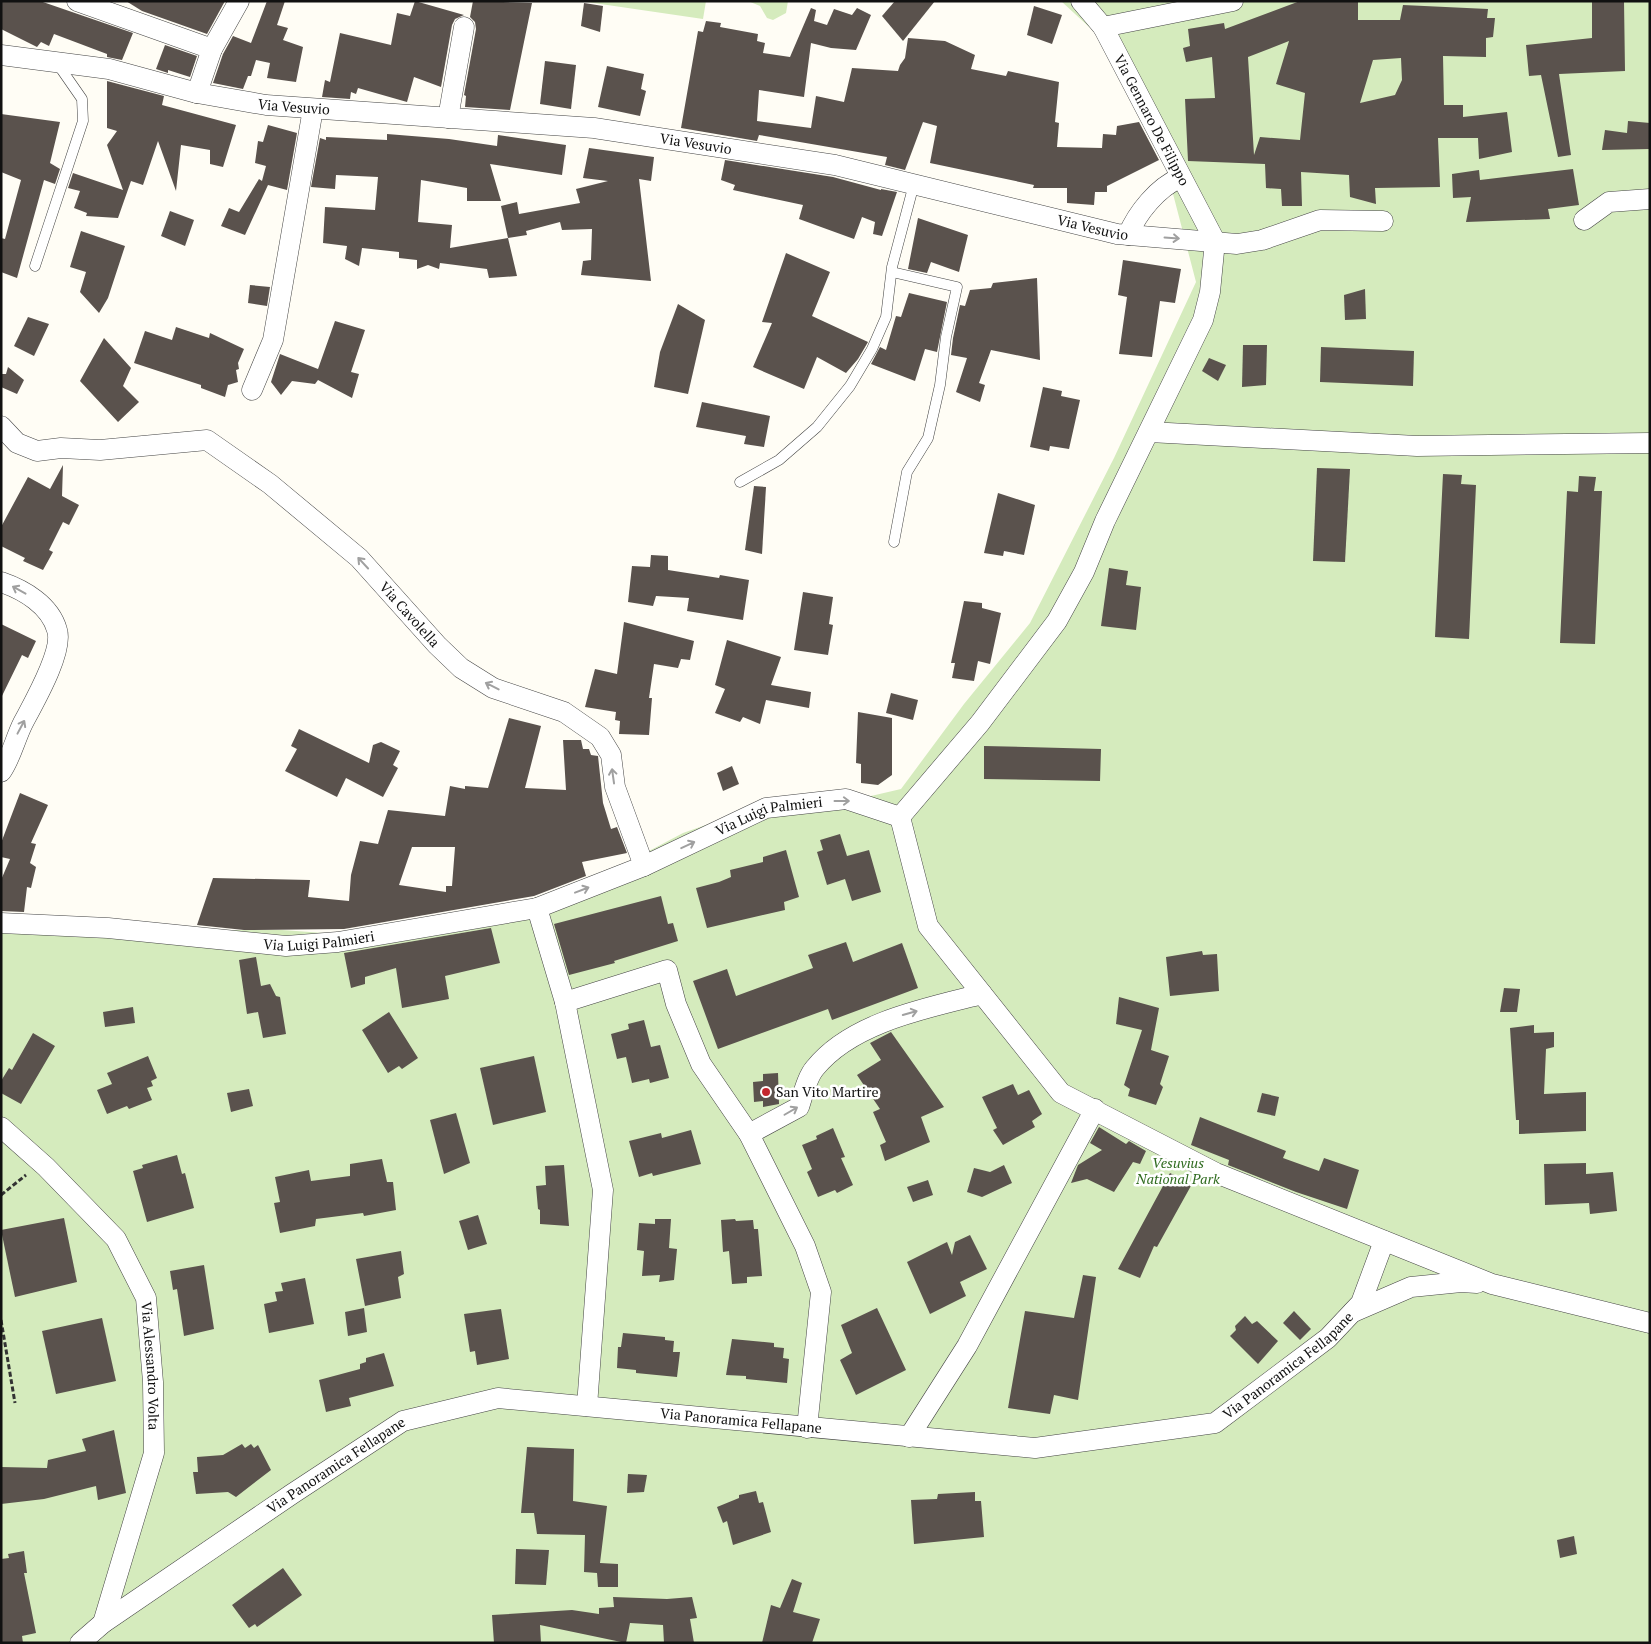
<svg xmlns="http://www.w3.org/2000/svg" width="1651" height="1644" font-family="'PT Serif',serif">
<style>
.green{fill:#d5ebbd}
.building{fill:#5a524d;fill-rule:evenodd}
.lines{fill:none;stroke-linecap:round;stroke-linejoin:round}
.lane-casing{stroke:#444;stroke-width:11}
.street-casing{stroke:#444;stroke-width:21}
.path{stroke:#333;stroke-width:3;stroke-dasharray:5 2.5;stroke-linecap:butt}
.lane{stroke:#fff;stroke-width:10}
.street{stroke:#fff;stroke-width:20}
.oneway{stroke:#a0a0a0}
.poi-dot{fill:#c4262e;stroke:#fff;stroke-width:2}
.labels{text-anchor:middle;stroke-width:5;stroke-linejoin:round;paint-order:stroke}
.street-label{font-size:14px;fill:#111;stroke:#fff}
.poi-label{font-size:14px;fill:#111;stroke:#fff;text-anchor:start}
.park-label{font-size:14px;font-style:italic;fill:#2f6b1f;stroke:#fff}
</style>
<rect width="100%" height="100%" fill="#fffdf5"/>
<g class="green">
<polygon points="580,1 706,1 703,19"/>
<polygon points="748,1 788,1 786,13 773,20 767,18 760,6"/>
<polygon points="1061,1 1650,1 1650,1643 1,1643 1,918 194,930 282,930 338,934 511,905 540,896 632,860 683,833 754,808 832,791 871,796 901,789 964,704 1030,623 1114,458 1196,282 1166,167 1101,38"/>
</g>
<g class="building">
<polygon points="1,1 40,1 133,33 122,60 107,57 107,54 54,34 49,46 41,42 37,47 1,29"/>
<polygon points="126,1 225,1 207,34 142,11"/>
<polygon points="267,1 285,1 277,25 288,28 283,40 303,47 296,82 267,78 270,63 256,60 251,76 248,76 243,89 213,83 223,54 233,36 251,43"/>
<polygon points="415,1 464,15 455,19 452,25 441,87 414,77 407,102 358,88 356,94 351,92 350,99 322,97 325,80 330,82 340,33 391,45 397,13 410,16"/>
<polygon points="473,1 532,3 510,110 465,107 466,96 464,95 476,29 475,22 470,17"/>
<polygon points="895,1 935,1 903,41 882,16"/>
<path d="M1300 1H1358V20H1400L1403 5 1488 9 1487 18H1495L1493 37 1486 38V57L1443 56 1444 105H1463V117L1507 112 1512 152 1479 159 1478 138H1438L1440 187 1375 188 1376 204 1350 197 1349 175 1301 172 1302 206H1282L1281 189 1266 188 1265 164 1188 161 1185 99 1215 98 1212 57 1186 62 1183 48 1190 46 1188 29 1224 23 1225 29ZM1289 41 1276 84 1305 93 1300 140 1260 137 1254 155 1248 57ZM1401 58 1402 80 1395 95 1360 103 1373 60Z"/>
<polygon points="1592,1 1624,1 1625,71 1559,74 1571,155 1558,157 1541,75 1529,76 1526,45 1592,38"/>
<polygon points="584,3 603,6 600,32 581,26"/>
<polygon points="1034,6 1062,15 1052,44 1027,35"/>
<polygon points="811,8 816,10 814,21 827,25 834,9 852,15 857,8 871,15 856,50 831,48 811,43 804,97 759,90 757,121 811,128 816,96 844,102 852,68 898,71 900,65 905,58 908,38 945,41 975,55 971,69 1006,76 1008,71 1059,82 1055,122 1059,123 1057,147 1102,148 1103,134 1116,135 1117,126 1139,122 1159,160 1107,186 1107,192 1095,192 1094,205 1067,203 1067,188 1033,188 1034,185 930,163 937,126 923,122 905,170 885,165 887,157 759,135 757,141 681,128 698,31 703,32 706,21 721,23 720,27 758,34 757,41 765,43 763,53 790,57"/>
<polygon points="165,45 197,56 190,77 168,70 168,73 156,69"/>
<polygon points="545,61 576,65 571,109 540,104"/>
<polygon points="607,66 644,74 641,89 646,91 640,116 598,107"/>
<polygon points="107,81 164,96 162,105 236,125 223,167 210,164 210,150 181,145 176,191 158,141 143,185 131,181 118,218 86,216 87,213 74,208 80,191 68,188 73,173 123,190 107,145 117,131 107,128"/>
<polygon points="1,114 60,122 50,163 60,169 55,184 44,180 17,278 1,272 1,238 5,239 21,180 1,172"/>
<polygon points="1628,121 1650,123 1650,149 1602,150 1605,130 1627,133"/>
<polygon points="268,125 297,133 287,190 268,185 245,235 221,226 229,208 239,212 259,179 262,181 266,166 255,163 258,141 263,142"/>
<polygon points="387,134 449,139 497,146 498,135 566,145 562,175 490,164 501,201 467,201 467,188 421,180 418,222 452,225 450,248 508,238 517,276 489,278 487,269 440,263 439,269 428,265 417,269 417,260 399,258 399,252 362,248 359,266 345,259 347,246 323,243 325,207 375,210 378,177 336,175 335,189 311,187 320,138 326,140 326,137 387,140"/>
<polygon points="589,148 654,157 651,181 639,179 651,281 581,275 583,261 591,260 592,229 562,230 560,222 526,231 527,235 508,238 501,206 517,202 519,214 580,203 576,189 608,181 583,178"/>
<polygon points="725,160 833,177 881,190 881,189 897,192 882,236 873,234 875,222 862,217 854,239 799,219 803,205 733,190 735,185 721,180"/>
<polygon points="1573,169 1579,205 1548,209 1550,219 1466,222 1471,197 1453,198 1452,174 1479,170 1480,180"/>
<polygon points="170,211 194,220 185,246 161,236"/>
<polygon points="918,218 968,235 959,272 931,262 927,273 908,269"/>
<polygon points="81,231 125,246 108,298 99,313 80,292 86,272 70,267"/>
<polygon points="786,253 830,272 812,316 868,342 858,359 846,373 817,357 804,389 753,367 772,323 762,322"/>
<polygon points="1123,260 1181,269 1175,303 1160,301 1152,357 1119,354 1127,297 1118,295"/>
<polygon points="1037,278 1040,360 991,350 979,383 985,385 980,402 956,392 967,358 951,355 953,338 960,305 965,306 970,290 991,288 993,283"/>
<polygon points="250,285 270,287 267,306 248,303"/>
<polygon points="1365,289 1366,319 1345,320 1344,295"/>
<polygon points="909,293 947,302 937,352 925,349 915,381 871,364 880,347 886,350 896,316 901,317"/>
<polygon points="678,304 705,320 688,394 654,387 660,352"/>
<polygon points="28,317 49,324 34,356 14,346"/>
<polygon points="335,321 365,330 351,372 359,374 352,398 318,380 315,384 292,381 281,395 271,382 280,354 318,369"/>
<polygon points="176,327 209,338 210,333 244,349 238,363 239,369 236,370 238,382 228,385 225,397 201,388 201,385 134,363 145,331 172,340"/>
<polygon points="104,338 131,368 123,386 139,402 118,422 80,381"/>
<polygon points="1243,345 1267,345 1266,385 1242,387"/>
<polygon points="1321,347 1414,351 1413,386 1320,382"/>
<polygon points="1209,358 1226,365 1218,381 1202,371"/>
<polygon points="8,367 24,380 17,394 1,387 1,374 6,374"/>
<polygon points="1043,387 1062,391 1061,396 1080,400 1069,449 1050,446 1049,451 1030,447"/>
<polygon points="702,402 770,416 764,447 744,444 746,436 696,427"/>
<polygon points="63,465 62,496 79,505 69,525 63,522 49,550 53,552 43,570 23,561 25,558 1,546 1,527 28,477 50,489"/>
<polygon points="1317,468 1350,469 1345,562 1313,561"/>
<polygon points="1443,474 1462,475 1461,484 1476,485 1469,639 1435,637"/>
<polygon points="1579,476 1596,477 1594,491 1602,491 1595,644 1560,643 1567,491 1578,492"/>
<polygon points="754,486 766,487 762,554 745,550"/>
<polygon points="998,493 1035,505 1024,555 1004,551 1003,556 984,553"/>
<polygon points="651,555 668,556 668,570 719,578 720,575 749,580 743,620 687,611 689,598 656,596 653,606 628,602 632,566 650,567"/>
<polygon points="1109,568 1128,571 1126,585 1141,587 1136,630 1101,626"/>
<polygon points="803,592 833,597 829,624 833,625 828,655 794,650"/>
<polygon points="964,601 982,603 982,608 1001,613 990,664 978,661 974,681 952,678 955,663 951,663"/>
<polygon points="624,622 694,641 690,660 681,659 678,668 654,664 649,698 652,698 649,735 619,734 620,721 615,720 616,712 585,707 595,669 617,674"/>
<polygon points="1,624 36,641 28,658 22,655 1,698"/>
<polygon points="727,640 781,657 771,685 811,692 809,708 766,700 760,724 743,717 740,722 715,713 725,689 715,685"/>
<polygon points="891,693 918,700 913,720 886,713"/>
<polygon points="858,712 892,718 892,775 878,785 861,783 861,764 856,763"/>
<path d="M509 718 541 726 525 788 566 790 563 740H581L583 749H589L591 755 598 756 603 803 611 829 617 827 627 853 582 862 586 876 534 896 344 929 244 930 197 925 213 878 310 880 308 897 349 901 351 875 360 841 378 844 388 810 445 816 450 786 465 789V786L488 788ZM412 847H455L452 886H446V892L399 885Z"/>
<polygon points="299,729 369,763 373,745 381,742 400,751 393,765 398,768 383,797 346,778 337,797 285,771 297,749 291,746"/>
<polygon points="984,746 1101,749 1100,781 984,779"/>
<polygon points="732,766 739,784 723,791 717,773"/>
<polygon points="20,793 48,805 31,843 36,844 30,863 36,867 31,888 27,887 24,912 1,911 1,880 10,859 1,857 1,843"/>
<polygon points="840,834 847,856 869,850 881,892 852,901 845,879 827,885 817,852 823,850 820,840"/>
<polygon points="786,850 799,897 784,902 785,910 707,928 696,888 719,882 731,877 730,870 763,862 763,857"/>
<polygon points="661,896 668,924 673,923 678,941 614,961 615,963 569,975 554,924"/>
<polygon points="491,928 500,963 445,976 449,999 402,1008 396,968 365,977 365,984 351,988 344,953"/>
<polygon points="846,942 853,962 902,943 918,988 832,1020 828,1009 718,1049 693,981 727,969 736,996 813,968 808,955"/>
<polygon points="1202,951 1203,955 1217,954 1219,991 1170,996 1166,957"/>
<polygon points="256,957 261,986 270,984 276,996 280,997 286,1034 263,1038 258,1012 247,1014 239,960"/>
<polygon points="1504,988 1520,989 1517,1012 1500,1012"/>
<polygon points="1119,997 1159,1008 1151,1050 1169,1056 1160,1084 1163,1087 1156,1105 1128,1096 1130,1089 1124,1085 1142,1030 1116,1024"/>
<polygon points="133,1007 135,1023 105,1027 103,1012"/>
<polygon points="389,1012 418,1058 402,1069 399,1066 388,1073 362,1030"/>
<polygon points="644,1020 651,1047 660,1045 669,1078 650,1083 649,1079 632,1083 626,1057 617,1059 611,1034 629,1029 628,1024"/>
<polygon points="1534,1025 1534,1033 1554,1032 1554,1047 1546,1049 1544,1094 1586,1092 1586,1131 1519,1134 1519,1120 1516,1120 1510,1028"/>
<polygon points="891,1032 944,1107 921,1117 930,1142 885,1161 880,1145 886,1142 873,1112 880,1109 857,1075 881,1060 870,1043"/>
<polygon points="33,1033 55,1046 21,1104 1,1093 1,1081 9,1068 12,1070"/>
<polygon points="148,1056 157,1078 151,1081 153,1086 147,1088 152,1100 129,1109 127,1106 107,1114 97,1090 112,1084 107,1073"/>
<polygon points="534,1056 546,1112 493,1125 480,1068"/>
<polygon points="778,1073 779,1104 763,1107 763,1101 754,1102 753,1082 763,1081 763,1074"/>
<polygon points="1013,1084 1018,1095 1029,1090 1042,1114 1032,1121 1035,1127 1003,1145 993,1130 997,1128 982,1097"/>
<polygon points="249,1089 253,1106 231,1112 227,1093"/>
<polygon points="1262,1093 1279,1097 1275,1116 1257,1112"/>
<polygon points="456,1113 470,1163 444,1174 430,1120"/>
<polygon points="1200,1117 1286,1151 1283,1158 1319,1171 1324,1158 1359,1170 1347,1209 1296,1192 1228,1165 1229,1160 1191,1145"/>
<polygon points="1099,1127 1126,1144 1129,1141 1146,1151 1140,1164 1133,1162 1114,1192 1087,1179 1071,1183 1078,1165 1102,1150 1090,1143"/>
<polygon points="833,1128 845,1157 841,1158 853,1185 837,1193 835,1190 818,1197 807,1172 812,1169 802,1145 817,1139 816,1136"/>
<polygon points="691,1130 701,1164 653,1176 652,1173 639,1177 629,1141 661,1133 662,1138"/>
<polygon points="177,1155 182,1174 185,1173 194,1208 147,1222 133,1171 143,1168 142,1165"/>
<polygon points="382,1159 387,1182 393,1182 396,1210 364,1216 363,1213 316,1219 315,1226 280,1233 274,1203 280,1202 275,1177 309,1170 311,1181 350,1176 350,1164"/>
<polygon points="1586,1163 1586,1174 1613,1172 1617,1211 1590,1214 1589,1203 1545,1205 1544,1164"/>
<polygon points="564,1165 569,1226 540,1224 540,1210 538,1209 536,1186 546,1185 545,1166"/>
<polygon points="1004,1165 1012,1183 982,1197 967,1192 974,1168 990,1172"/>
<polygon points="1170,1173 1192,1184 1157,1247 1154,1246 1140,1278 1118,1269"/>
<polygon points="928,1180 933,1195 913,1202 907,1187"/>
<polygon points="478,1215 487,1244 468,1250 459,1221"/>
<polygon points="64,1218 77,1282 15,1297 1,1230"/>
<polygon points="655,1219 671,1219 669,1248 677,1249 674,1280 659,1282 660,1275 642,1276 644,1251 637,1250 639,1223 655,1224"/>
<polygon points="735,1219 736,1221 753,1220 754,1229 758,1229 762,1276 747,1277 747,1283 732,1284 729,1251 723,1252 721,1220"/>
<polygon points="970,1235 987,1269 960,1282 966,1296 930,1314 907,1262 947,1242 952,1255 955,1242"/>
<polygon points="401,1251 404,1274 398,1277 401,1298 365,1306 356,1259"/>
<polygon points="204,1265 214,1329 184,1336 177,1289 173,1290 170,1271"/>
<polygon points="1083,1275 1096,1277 1078,1400 1054,1395 1050,1414 1008,1408 1025,1311 1074,1318"/>
<polygon points="305,1278 314,1324 269,1333 264,1304 277,1301 275,1292 283,1291 281,1283"/>
<polygon points="364,1308 367,1332 348,1336 345,1312"/>
<polygon points="877,1308 906,1370 856,1395 840,1360 852,1353 841,1325"/>
<polygon points="501,1309 509,1359 477,1365 475,1351 470,1352 464,1314"/>
<polygon points="1294,1311 1311,1329 1300,1340 1283,1323"/>
<polygon points="1245,1316 1252,1324 1257,1321 1278,1341 1258,1364 1230,1336 1236,1330 1235,1326"/>
<polygon points="102,1318 116,1381 56,1394 42,1331"/>
<polygon points="623,1333 665,1337 665,1340 674,1341 673,1352 680,1352 677,1377 636,1373 636,1370 617,1368 618,1347 621,1347"/>
<polygon points="732,1339 774,1343 774,1347 784,1348 783,1358 789,1359 787,1383 746,1379 746,1376 726,1375"/>
<polygon points="384,1353 394,1386 349,1398 351,1406 326,1412 319,1380 360,1369 360,1364 366,1362 366,1358"/>
<polygon points="114,1430 126,1493 98,1500 96,1486 44,1499 1,1504 1,1467 47,1468 48,1460 86,1451 82,1439"/>
<polygon points="242,1444 245,1448 251,1444 254,1448 258,1445 271,1470 236,1497 228,1492 196,1494 193,1472 198,1472 197,1457 223,1455"/>
<polygon points="527,1447 574,1449 573,1501 607,1506 600,1563 618,1564 618,1587 598,1587 597,1573 584,1572 585,1535 537,1534 534,1513 521,1513"/>
<polygon points="628,1474 647,1475 644,1492 627,1493"/>
<polygon points="756,1491 759,1503 763,1502 771,1532 733,1545 727,1521 723,1523 717,1507 739,1498 739,1495"/>
<polygon points="975,1492 975,1501 981,1501 984,1537 914,1544 911,1500 937,1499 938,1494"/>
<polygon points="1574,1536 1577,1554 1560,1558 1557,1540"/>
<polygon points="516,1549 549,1550 546,1585 515,1584"/>
<polygon points="24,1551 27,1573 24,1573 36,1633 22,1636 23,1643 1,1643 1,1559 9,1558 8,1554"/>
<polygon points="283,1568 302,1595 257,1627 255,1624 249,1628 232,1605"/>
<polygon points="792,1579 802,1583 793,1612 820,1619 812,1643 762,1643 771,1605 780,1608"/>
<polygon points="613,1597 667,1599 692,1597 697,1618 690,1619 694,1643 664,1643 663,1625 630,1623 626,1643 540,1625 541,1643 494,1643 492,1615 572,1610 599,1614 599,1608 614,1607"/>
</g>
<g class="lines">
<defs>
<g id="lane">
<polyline points="35,266 83,121 82,99 57,63"/>
<polyline points="892,272 957,287 946,337 940,385 928,438 907,472 894,542"/>
<polyline points="740,482 779,460 817,427 850,386 872,349 886,317 892,267 914,184"/>
</g>
<g id="street">
<polyline points="77,1 212,49 197,93"/>
<path id="s1" d="M1081 1 1103 27 1215 241"/>
<polyline points="1103,27 1233,1"/>
<polyline points="212,49 239,1"/>
<path id="s2" d="M1 55 109 69 197 93 266 105 594 128 835 165 1117 234 1237 244 1262 240 1320 220 1383 221"/>
<polyline points="448,118 464,27"/>
<polyline points="1584,220 1609,202 1650,199"/>
<path d="M1128 235C1137 213 1158 187 1180 178"/>
<polyline points="1215,241 1210,292 1203,320 1105,521 1084,572 1057,621 980,723 900,817 928,926 1061,1093 1216,1173 1492,1284 1650,1323"/>
<polyline points="252,390 273,340 313,109"/>
<path id="s3" d="M1 426 17 443 37 451 61 448 100 450 207 440 270 484 359 558 437 645 461 668 493 688 564 712 600 737 611 755 615 787 644 866 537 908"/>
<polyline points="1149,432 1417,446 1650,443"/>
<path d="M1 582C24 590 50 605 57 630 64 651 33 704 23 723 15 739 11 758 1 772"/>
<path id="s4" d="M644 866 766 808 846 799 900 817"/>
<path id="s5" d="M1 923 108 928 286 946 338 942 537 908 565 1002 603 1190 587 1406"/>
<polyline points="565,1002 667,970 676,1004 701,1064 749,1134 805,1246 821,1292 807,1428"/>
<path id="s6" d="M1 1127 46 1167 116 1239 146 1298 153 1382 154 1453 103 1623"/>
<path d="M749 1134 799 1107C803 1095 807 1077 815 1068 852 1022 927 1008 982 994"/>
<polyline points="1353,1312 1411,1287 1461,1282 1477,1283"/>
<polyline points="909,1437 967,1346 1095,1109"/>
<path id="s7" d="M80 1643 103 1623 292 1494 403 1421 498 1398 1035 1448 1215 1423 1328 1338 1361 1303 1384 1241"/>
</g>
</defs>
<use href="#lane" class="lane-casing"/>
<use href="#street" class="street-casing"/>
<g class="path">
<polyline points="1,1195 26,1175"/>
<polyline points="1,1320 15,1403"/>
</g>
<use href="#lane" class="lane"/>
<use href="#street" class="street"/>
</g>
<defs><path id="oneway-shaft" d="M-6 0H5M1.5-3L5.5 0L1.5 3" fill="none" stroke-width="1.6" stroke-linecap="round" stroke-linejoin="round" transform="scale(1.25)"/></defs>
<g class="oneway">
<use href="#oneway-shaft" transform="translate(1172 238) rotate(4)"/>
<use href="#oneway-shaft" transform="translate(363 563) rotate(-133)"/>
<use href="#oneway-shaft" transform="translate(19 590) rotate(-151)"/>
<use href="#oneway-shaft" transform="translate(492 686) rotate(-153)"/>
<use href="#oneway-shaft" transform="translate(21 727) rotate(-62)"/>
<use href="#oneway-shaft" transform="translate(613 776) rotate(-98)"/>
<use href="#oneway-shaft" transform="translate(842 801)"/>
<use href="#oneway-shaft" transform="translate(688 845) rotate(-25)"/>
<use href="#oneway-shaft" transform="translate(582 890) rotate(-21)"/>
<use href="#oneway-shaft" transform="translate(910 1013) rotate(-16)"/>
<use href="#oneway-shaft" transform="translate(791 1111) rotate(-30)"/>
</g>
<circle class="poi-dot" cx="766" cy="1092" r="5"/>
<g class="labels">
<g class="street-label">
<text dy="5" stroke="none"><textPath href="#s2" startOffset="298">Via Vesuvio</textPath></text>
<text dy="5" stroke="none"><textPath href="#s1" startOffset="139">Via Gennaro De Filippo</textPath></text>
<text dy="5" stroke="none"><textPath href="#s2" startOffset="702">Via Vesuvio</textPath></text>
<text dy="5" stroke="none"><textPath href="#s2" startOffset="1108">Via Vesuvio</textPath></text>
<text dy="5" stroke="none"><textPath href="#s3" startOffset="484">Via Cavolella</textPath></text>
<text dy="5" stroke="none"><textPath href="#s4" startOffset="136">Via Luigi Palmieri</textPath></text>
<text dy="5" stroke="none"><textPath href="#s5" startOffset="319">Via Luigi Palmieri</textPath></text>
<text dy="5" stroke="none"><textPath href="#s7" startOffset="1304">Via Panoramica Fellapane</textPath></text>
<text dy="5" stroke="none"><textPath href="#s6" startOffset="295">Via Alessandro Volta</textPath></text>
<text dy="5" stroke="none"><textPath href="#s7" startOffset="734">Via Panoramica Fellapane</textPath></text>
<text dy="5" stroke="none"><textPath href="#s7" startOffset="312">Via Panoramica Fellapane</textPath></text>
</g>
<g class="poi-label">
<text x="776" y="1097">San Vito Martire</text>
</g>
<g class="park-label">
<text x="1178" y="1168">Vesuvius<tspan x="1178" dy="16">National Park</tspan></text>
</g>
</g>
<rect width="1651" height="1644" fill="none" stroke="#111111" stroke-width="5"/>
</svg>
